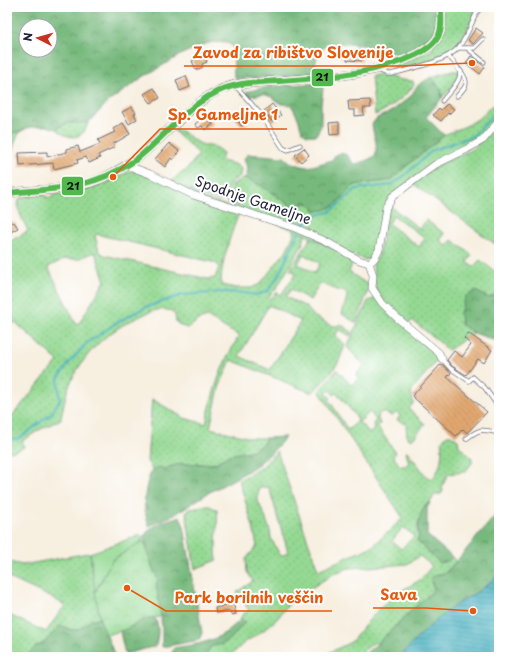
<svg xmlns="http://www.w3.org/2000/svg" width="506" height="664" font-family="'Playpen Sans',sans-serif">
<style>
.grass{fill:url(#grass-dots);stroke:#5b7e67;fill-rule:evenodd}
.forest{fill:url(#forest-crowns);stroke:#4c6e5c;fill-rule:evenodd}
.park{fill:url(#park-crowns);stroke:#5b7e67}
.garden{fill:#94d993;stroke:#5b7e67}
.water{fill:url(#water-rules);stroke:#31687c}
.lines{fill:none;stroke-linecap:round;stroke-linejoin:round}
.stream{stroke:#40aebe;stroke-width:2}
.building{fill:url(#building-back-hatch)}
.lane-casing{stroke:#6d6a75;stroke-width:5}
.street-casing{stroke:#6d6a75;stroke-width:8}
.secondary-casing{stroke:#6d6a75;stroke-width:10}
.lane{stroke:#fff;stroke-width:3.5}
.street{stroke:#fff;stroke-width:7}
.secondary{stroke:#fbe6c4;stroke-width:9}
.bus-1-casing{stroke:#fff;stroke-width:9}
.bus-1{stroke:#52b84d;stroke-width:6}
.labels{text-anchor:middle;stroke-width:4;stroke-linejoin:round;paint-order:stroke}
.street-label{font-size:14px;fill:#22223b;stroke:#fff}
.leader{fill:none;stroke:#e8590c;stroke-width:1.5}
.callout-dot{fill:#e8590c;stroke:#fff;stroke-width:1.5}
.callout-label{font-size:15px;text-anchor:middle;font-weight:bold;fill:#e8590c;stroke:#fff;stroke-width:4;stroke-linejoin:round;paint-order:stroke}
.line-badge{stroke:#fff;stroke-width:1.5}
.pale-badge-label{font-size:11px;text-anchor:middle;font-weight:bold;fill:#111}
</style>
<defs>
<pattern id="grass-dots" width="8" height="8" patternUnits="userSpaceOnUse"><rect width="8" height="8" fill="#94d993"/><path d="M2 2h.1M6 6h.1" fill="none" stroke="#7fba80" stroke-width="1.8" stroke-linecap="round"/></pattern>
<pattern id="forest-crowns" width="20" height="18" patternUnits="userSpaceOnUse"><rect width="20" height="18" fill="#77b97d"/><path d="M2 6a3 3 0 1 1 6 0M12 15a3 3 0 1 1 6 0" fill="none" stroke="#619668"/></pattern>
<pattern id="park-crowns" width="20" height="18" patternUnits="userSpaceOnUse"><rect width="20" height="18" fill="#94d993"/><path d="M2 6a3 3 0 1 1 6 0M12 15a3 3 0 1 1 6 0" fill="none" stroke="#7fba80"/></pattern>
<pattern id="water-rules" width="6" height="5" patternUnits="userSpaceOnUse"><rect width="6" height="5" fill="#40aebe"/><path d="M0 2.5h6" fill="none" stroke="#358d9c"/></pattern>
<pattern id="building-back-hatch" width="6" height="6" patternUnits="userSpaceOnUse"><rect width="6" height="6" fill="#e1a770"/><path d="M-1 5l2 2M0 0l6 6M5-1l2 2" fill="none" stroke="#c18f62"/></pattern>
</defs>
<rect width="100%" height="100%" fill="#fff"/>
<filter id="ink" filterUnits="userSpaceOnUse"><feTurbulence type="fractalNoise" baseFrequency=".025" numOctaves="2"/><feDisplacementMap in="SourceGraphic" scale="8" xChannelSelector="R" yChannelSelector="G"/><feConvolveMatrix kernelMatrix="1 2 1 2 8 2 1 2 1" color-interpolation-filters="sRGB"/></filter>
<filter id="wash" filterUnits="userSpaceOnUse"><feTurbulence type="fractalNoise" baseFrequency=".012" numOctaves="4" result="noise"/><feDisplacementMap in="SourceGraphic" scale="16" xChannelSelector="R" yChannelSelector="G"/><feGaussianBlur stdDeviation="0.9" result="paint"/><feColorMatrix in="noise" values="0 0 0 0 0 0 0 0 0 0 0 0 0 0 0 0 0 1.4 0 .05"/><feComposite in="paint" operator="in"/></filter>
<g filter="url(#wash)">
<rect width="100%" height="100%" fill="#f7efe0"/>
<g class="grass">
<path d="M444 7H475C475 15 471 23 467 30 453 56 442 57 415 65 408 67 400 71 391 70L392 68 432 50Z"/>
<path d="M453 71H458C460 81 448 91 442 98L441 89 431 77Z"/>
<path d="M381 74 401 80 413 81 414 85C404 98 390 108 375 115L371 76Z"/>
<polygon points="499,103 499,118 482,139 389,197 373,258 365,260 226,202 234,183 245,178 260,185 296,209 304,203 335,205 354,185 392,180 403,169 444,135 466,126 481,117 491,106 497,105"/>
<path d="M83 122 88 123C87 125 86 129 84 132 76 141 63 136 57 129L67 123Z"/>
<polygon points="499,124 499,247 412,183 437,166 473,149"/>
<path d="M176 130 181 131 197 142 204 146H214L223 153 221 161C228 163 237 163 241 169L240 176 231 182 223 201 194 192 171 182 182 171 185 172 199 154 175 132Z"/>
<polygon points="10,132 20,132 16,139 11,156 7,157 7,133"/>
<path d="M134 170 240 211C232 230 220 265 221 285L236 288H251L260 284 286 251 292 239 295 230 305 235 303 244 276 289 269 296 270 299 277 292 279 295H281L296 273 290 270 310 239 312 238 354 259 349 272 370 286 356 323 342 314 347 297 346 293 343 290 342 292 320 283 310 300 291 289 286 297 306 307 315 317 332 326H337L340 324 352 332 350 336 339 329 335 336 345 345 339 361 332 372 312 393 231 360 219 388 210 428 251 438H266L263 444 254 450 222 459 214 464H179L164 469 158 467 152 470 147 461 152 399 184 418 206 424C213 390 221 365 239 336L207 317 199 320 188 328 181 326 176 322 175 315 172 311C159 307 148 312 137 318 107 331 82 355 69 386 65 396 63 408 61 419L39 430 22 441 24 447C19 450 13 452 7 452V422L58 361 15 322 7 330V243L28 231C24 221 14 208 20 198L42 195 51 198 53 195 92 188 104 184 130 171ZM96 234 216 263 219 267 215 278 208 279 104 255 99 251 95 236ZM95 252 105 281 79 323 76 324 48 267 65 259H78ZM303 254 320 263 315 273 298 264ZM269 305 301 321 270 370 239 356Z"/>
<path d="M389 205 420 229 426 220 445 234 440 240 447 246 452 240 472 255 467 262 473 267 480 260 497 273 499 272V294L488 298 476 291C463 302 460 305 461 324L474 333 467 335 462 341 449 350 445 349 443 345 412 320 409 324 387 306 376 290 373 265 378 257ZM393 215 425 238 419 247 389 224Z"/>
<path d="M376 298 439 358 412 390 411 396 414 402 409 409 425 424 412 440 407 438 406 424 397 420 400 416 397 412 392 416 383 412 379 413 378 419 380 424 377 426 396 453 393 456 400 466H405L409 462 406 454 407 451 427 477 432 479C442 468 442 455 442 441L447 435H451L458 440 459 446 472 458V463L465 472 448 474 442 487 443 491 441 494H435L430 503 425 505 417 529 419 537 417 541 436 559 448 561 452 557 456 561 444 574H437L431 583 434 588 433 591 415 607 377 644 375 642 355 657H312L328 653 351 642 377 611 399 592 420 580 432 566 420 556 407 564 385 566 349 568 335 573 300 595 288 605 277 619 264 630 244 643 229 657H205L210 647C219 645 227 644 233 636 237 632 239 627 244 623V621L240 620 242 615 249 610 237 592 253 581 247 572 246 559 257 546 253 527 239 480 262 467 277 451 318 570 373 546 403 518 319 391 337 370 351 385 359 378 356 375 364 365 347 347 368 301ZM330 390 334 395 337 393 358 419 357 422 348 430 329 400 331 398 326 393ZM370 412 376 420 373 424 375 427 370 434 359 422ZM269 487 288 552 282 556 280 555 271 538 270 531 265 516 258 501V494L260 488ZM403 527 414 536 401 549 392 541Z"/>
<path d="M203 506H210L217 510C219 526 214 543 217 560L195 569 186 512 192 508 193 509Z"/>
<path d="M88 553H90L100 619C86 619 86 628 77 630 72 631 65 627 60 626L43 644 35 647 25 657H7V614L46 632 65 605 48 596 7 577V560L13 563 23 565Z"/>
</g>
<g class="forest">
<path d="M7 7H438L436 28 433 36 415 48 398 54 370 49 363 45 335 43 328 44 323 48 317 57 313 73 290 76 237 79 234 77 233 49 231 45 227 43 213 42 202 45 182 54 143 77 108 102 88 123H67L56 129 47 126H39L27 128 20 132 7 133ZM26 26H50V50H26Z"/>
<path d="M431 77 441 89 442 98 426 117 444 135 403 169 392 180 354 185 335 205 325 210 316 211 310 204 304 203 296 209 260 185 245 178C250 172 246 165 244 159L248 154 284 157 291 163 306 167 313 166 332 160 335 155 341 153 347 155 354 164C362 163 368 160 375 156 379 143 373 137 372 124L377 118 392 111 411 96 417 86Z"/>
<path d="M320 83 322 85 323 89 321 104V126L316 135C300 137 302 129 298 118 296 114 294 110 292 106L279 103 272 97 263 94 251 96H246V92C269 85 295 85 320 83Z"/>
<polygon points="476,291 488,298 499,294 499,342 474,333 461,324 460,313 466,296"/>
<path d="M285 437C265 465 238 477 208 493 198 499 188 507 177 513 168 518 158 521 149 526 142 509 144 487 152 470L158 467 164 469 179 464H214L229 455 254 450 263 444 266 438Z"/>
<path d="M430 503 427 508V535L452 557 448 561 440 563 417 541 419 537C416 526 420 515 425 505Z"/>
<path d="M499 511V573C489 587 471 594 457 604 435 620 418 637 400 657H361L377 644 415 607 433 591 434 588 431 579C434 574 438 574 444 574L449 570Z"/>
<path d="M180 516 184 527 202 633 199 640 162 647V627L156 584 158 580 152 567 144 538C148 525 168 520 180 516Z"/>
<path d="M154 617C160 626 158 636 156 646L125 654 120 632 147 618Z"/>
<path d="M93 619H100L115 656 25 657 35 647 43 644 60 626C65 627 69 629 73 630 80 631 87 622 93 619Z"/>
<path d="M240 620 244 621V623C239 627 237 632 233 636 227 644 219 645 210 647L205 657H174L171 654 174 648C204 643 218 642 240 620Z"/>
</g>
<polygon class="park" points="144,540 152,567 158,580 156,584 161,617 147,618 124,630 106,635 100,619 95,592 112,560"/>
<polygon class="garden" points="140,535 141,535 143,541 112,560 95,592 90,553"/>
<path class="water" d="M499 573V644L488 657H400C417 637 435 620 457 604 471 595 489 587 499 573Z"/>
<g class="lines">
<g class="stream">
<polyline points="300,228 312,216 330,212 356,189 391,185 404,176 433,150 473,136 499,109"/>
<polyline points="7,440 18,439 28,432 51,414 60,400 58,379 69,363 87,343 116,323 146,307 182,295 222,292 244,293 256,295 268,291 278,276 299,232"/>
</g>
</g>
<g id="blocks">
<g class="building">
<polygon points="476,28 483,33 473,44 468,40"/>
<polygon points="339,50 363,50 362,61 347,60 347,57 339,57"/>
<polygon points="203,53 207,62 202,64 203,67 196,70 192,61 196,59 195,56"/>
<polygon points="471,56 485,67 480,74 466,63"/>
<polygon points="186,76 190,87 180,91 176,80"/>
<polygon points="154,88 160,98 151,103 144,94"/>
<polygon points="370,100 371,108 363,108 364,115 355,116 355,110 349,110 348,101"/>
<polygon points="272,104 281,115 273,122 263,112"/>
<polygon points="447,104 454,109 449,114 448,113 441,121 433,115 439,108 441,110"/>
<polygon points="132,107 136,113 134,114 137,119 129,124 122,112"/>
<polygon points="242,110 250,120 242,126 234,116"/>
<polygon points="206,115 213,124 205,130 202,126 198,128 195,124"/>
<polygon points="339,122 339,134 330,135 329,123"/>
<polygon points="123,123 130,134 113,144 115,147 98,155 100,158 89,163 86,157 77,160 78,163 54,169 53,163 20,166 19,153 47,152 47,157 67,152 67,149 78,146 80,152 100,144 98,140 115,132 113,129"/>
<polygon points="169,143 179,151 173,160 171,158 165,167 155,159"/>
<polygon points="304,148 309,155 301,162 295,155"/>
<polygon points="7,216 11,223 14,222 18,228 7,234"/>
<polygon points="468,333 492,350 484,363 478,359 466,375 452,366 447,360 454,351 462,357 471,345 464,338"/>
<polygon points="441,364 451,373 447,377 487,412 467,433 463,429 456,436 412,396"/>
<polygon points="233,603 236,614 231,615 230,611 216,613 215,608"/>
</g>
</g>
</g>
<g filter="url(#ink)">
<use href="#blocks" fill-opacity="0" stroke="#6d6a75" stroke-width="1"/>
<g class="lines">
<defs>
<g id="lane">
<polyline points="458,48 474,48 483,39"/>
<polyline points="467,48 484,62"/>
<path d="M378 70 387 74H391C409 69 446 62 458 48 467 38 471 24 477 12L482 7"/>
<polyline points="236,86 262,116 283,148 288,150 300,145"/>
<path d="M457 96C467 86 470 83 460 70"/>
<path d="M442 101C457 82 470 76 448 56"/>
<polyline points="442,359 450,368 469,381 473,377 485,388 499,408"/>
<path d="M466 439C480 428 481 429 499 433"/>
</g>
<g id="street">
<polyline points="126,165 150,174 193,195 295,228 325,241 359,260 369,263 374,259 379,250 386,207 393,196 436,164 467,149 483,140 499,121"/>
<polyline points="369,263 373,275 372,288 382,303 395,316 439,353 442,359"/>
</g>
<path id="secondary" d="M7 193C32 191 58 190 82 185 102 180 125 168 141 155 165 136 197 97 225 88 242 82 262 82 279 81 325 77 367 76 409 58 420 53 432 47 438 37 443 28 441 17 441 7"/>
</defs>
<use href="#lane" class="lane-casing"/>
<use href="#street" class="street-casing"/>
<use href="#secondary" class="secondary-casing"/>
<use href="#lane" class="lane"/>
<use href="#street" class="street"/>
<use href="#secondary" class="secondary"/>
<defs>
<path id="bus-1" d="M7 193C54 189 93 189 134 161 168 136 193 94 237 85 251 82 265 82 279 81 321 78 364 75 404 60 416 55 431 49 438 37 443 28 441 17 441 7"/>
</defs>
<use href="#bus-1" class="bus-1-casing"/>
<use href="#bus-1" class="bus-1"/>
</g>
</g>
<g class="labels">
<g class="street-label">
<text transform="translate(253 200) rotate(19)" y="5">Spodnje Gameljne</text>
</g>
</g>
<path class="leader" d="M472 63L402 66H184M113 177L160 129H287M473 611L426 608H373M127 588L166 611H332"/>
<g class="callout-dot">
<circle cx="472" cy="63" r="4"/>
<circle cx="113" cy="177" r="4"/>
<circle cx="473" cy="611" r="4"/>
<circle cx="127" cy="588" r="4"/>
</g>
<g class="callout-label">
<text x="293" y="58">Zavod za ribištvo Slovenije</text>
<text x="223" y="120">Sp. Gameljne 1</text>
<text x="399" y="600">Sava</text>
<text x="249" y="603">Park borilnih veščin</text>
</g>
<g class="line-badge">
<rect x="311" y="68" width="23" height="19" rx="4" fill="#52b84d"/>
<rect x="61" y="176" width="23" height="20" rx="4" fill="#52b84d"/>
</g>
<g class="pale-badge-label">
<text x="322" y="81">21</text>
<text x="73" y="190">21</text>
</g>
<rect width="506" height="664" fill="none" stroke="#fff" stroke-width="24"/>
<g transform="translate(38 38) rotate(276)"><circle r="19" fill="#ffffff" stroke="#a7a7b1"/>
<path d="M0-3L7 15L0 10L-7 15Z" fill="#c8321e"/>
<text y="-6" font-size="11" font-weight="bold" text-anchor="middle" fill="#22223b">N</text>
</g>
</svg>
